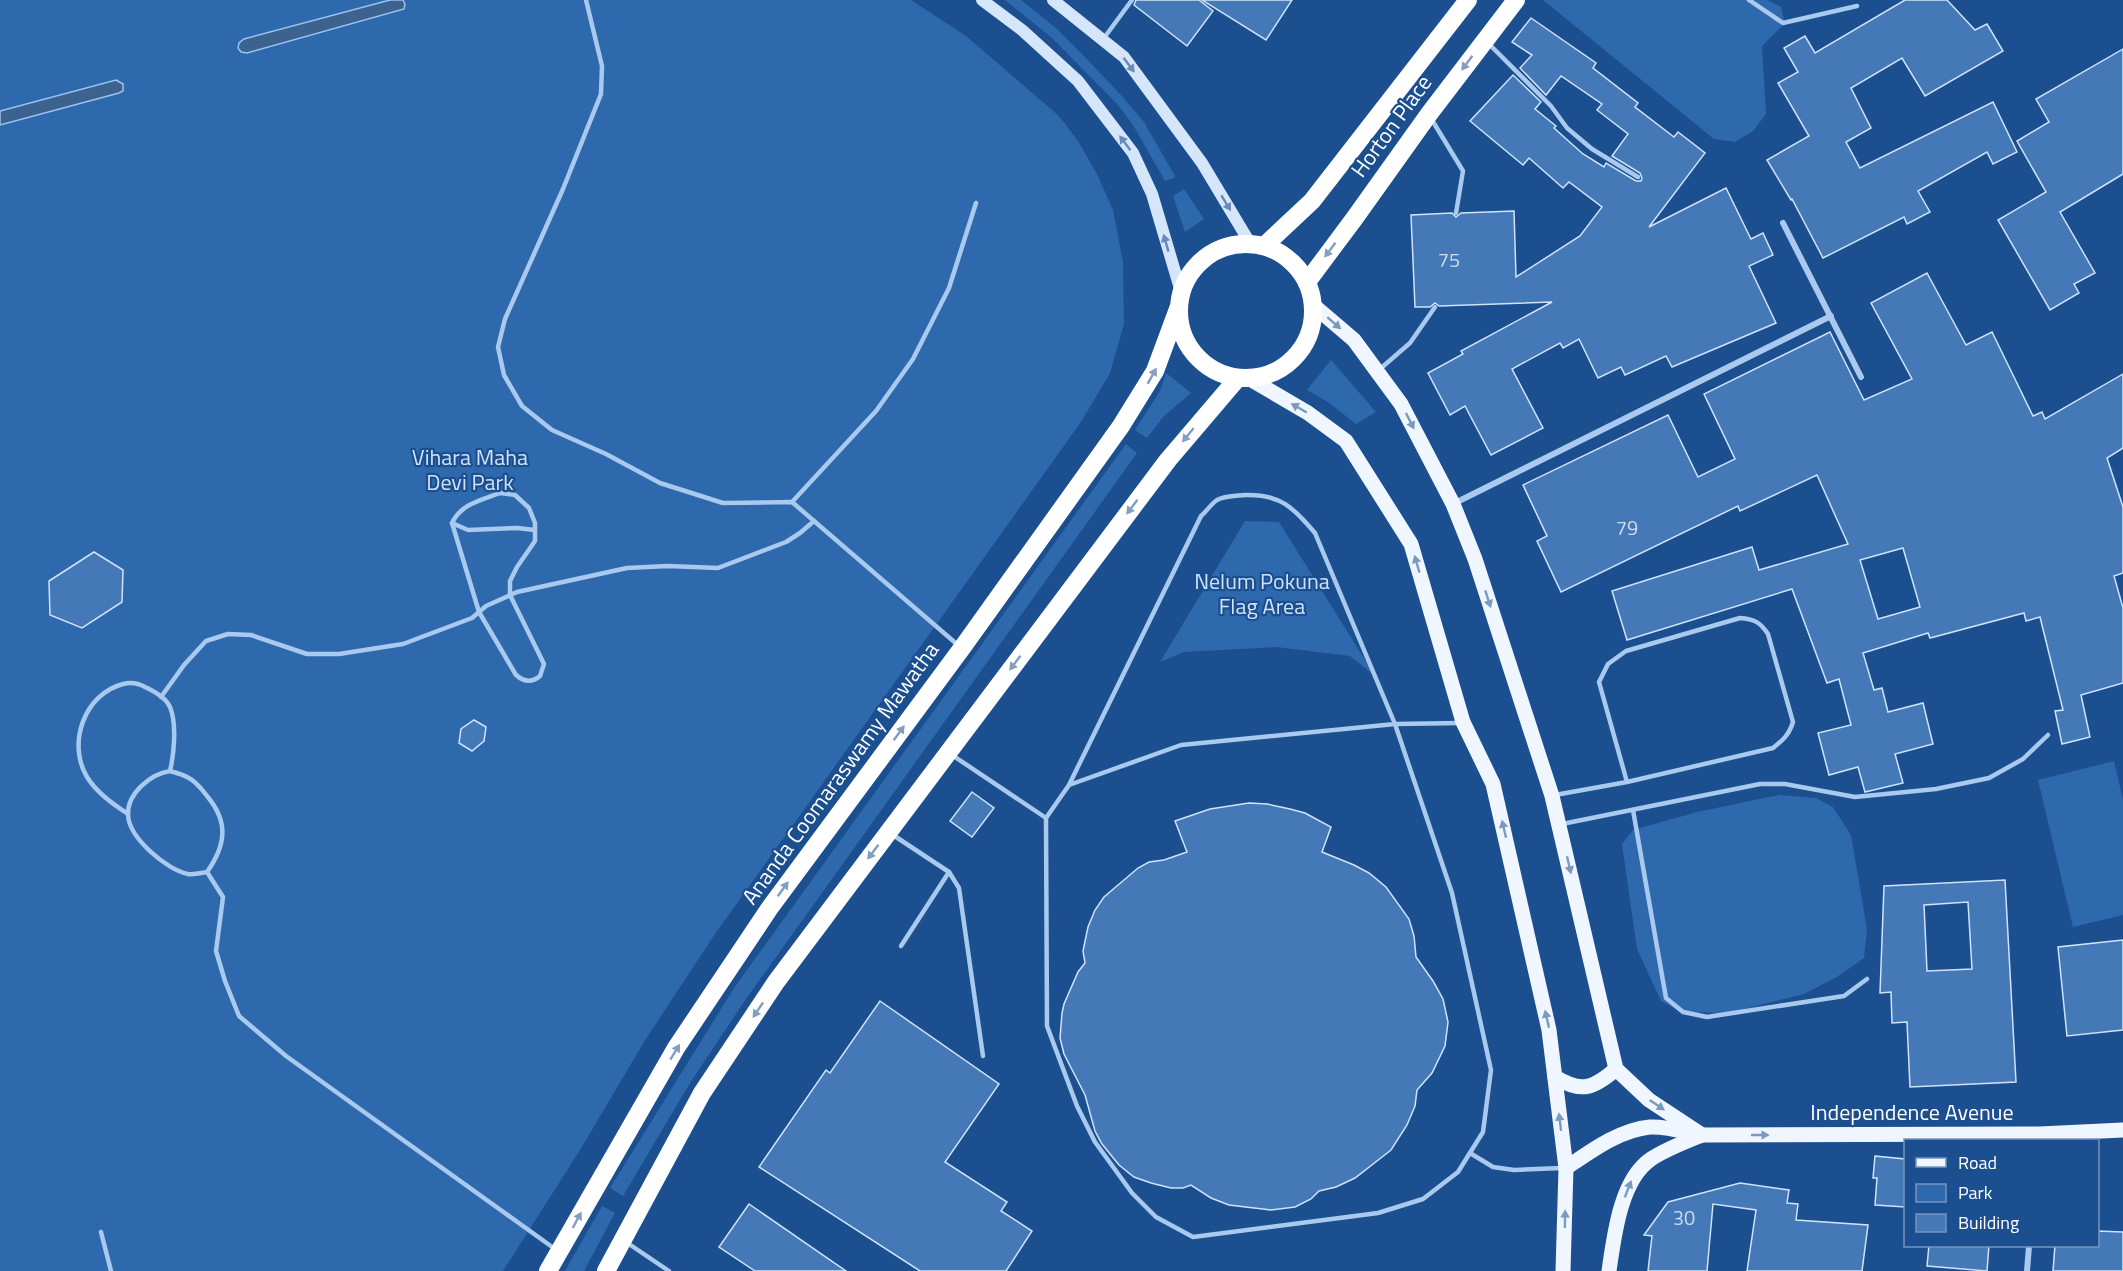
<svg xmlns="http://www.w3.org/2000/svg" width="2123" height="1271" font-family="'Titillium Web',sans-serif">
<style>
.green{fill:#2e69ad}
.water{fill:#3c6290;stroke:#9cc4f0;stroke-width:1.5}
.building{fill:#4478b7;stroke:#cfe3fa;stroke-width:1.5;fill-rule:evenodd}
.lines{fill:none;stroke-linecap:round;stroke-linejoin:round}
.lane{stroke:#a9c9ee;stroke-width:4.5}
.street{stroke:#a9c9ee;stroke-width:6}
.secondary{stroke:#d6e6fa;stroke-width:12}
.primary{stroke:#f0f6ff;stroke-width:15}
.highway{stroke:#fff;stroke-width:18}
.oneway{fill:#829ec1}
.oneway2{fill:#668bba}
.oneway3{fill:#7b9ac1}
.labels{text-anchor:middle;stroke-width:4.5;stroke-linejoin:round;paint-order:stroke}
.number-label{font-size:20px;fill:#d0dded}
.street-label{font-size:22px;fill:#fff;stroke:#1b4f8f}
.park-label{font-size:22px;fill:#cfe3fa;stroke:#1b4f8f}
</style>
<rect width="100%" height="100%" fill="#1b4f8f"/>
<g class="green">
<polygon points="0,0 911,0 966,36 1059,116 1078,141 1097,174 1113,210 1123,262 1124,324 1110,373 1081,422 715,934 644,1042 580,1150 503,1271 0,1271"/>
<polygon points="1005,0 1021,0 1057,29 1081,53 1122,96 1144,122 1175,176 1174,178 1165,181 1133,125 1118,105 1052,38"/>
<polygon points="1543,0 1767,0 1781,7 1785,23 1762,46 1766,114 1753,131 1735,142 1714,139"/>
<polygon points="1184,189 1204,219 1185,232 1173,196"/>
<polygon points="1331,360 1376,412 1356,424 1328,402 1307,390"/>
<polygon points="1166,373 1191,393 1164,416 1147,438 1135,430 1160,391"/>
<polygon points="1126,444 1137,453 746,999 690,1083 623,1196 610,1188 734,988"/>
<polygon points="1245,521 1279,522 1375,676 1350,656 1276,647 1184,652 1160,662"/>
<polygon points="2114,761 2123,800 2123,915 2073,927 2038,780"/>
<polygon points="1779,795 1816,798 1833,807 1851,835 1867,929 1864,958 1837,977 1804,994 1728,1013 1681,1012 1661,1001 1637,949 1622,844 1633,830 1697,812"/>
<polygon points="602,1206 615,1213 584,1271 565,1271"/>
</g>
<g class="water">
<polygon points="390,0 403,0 405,4 404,9 247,53 241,52 238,48 239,43 244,39"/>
<polygon points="116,80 123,84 123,91 119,93 0,125 0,111"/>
</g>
<g class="building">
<polygon points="1136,0 1199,0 1213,11 1187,46 1134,5"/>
<polygon points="1202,0 1292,0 1266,40"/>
<polygon points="1905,0 1947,0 1975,30 1987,24 2003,51 1925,96 1902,58 1851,88 1871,128 1846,142 1860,168 1993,102 2017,152 1993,164 1987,152 1918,191 1930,212 1907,224 1904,217 1823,258 1792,199 1791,200 1767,160 1809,136 1778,83 1798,72 1784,48 1805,36 1815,53"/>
<polygon points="1531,18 1596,63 1593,68 1638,103 1635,107 1674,137 1678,132 1705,153 1649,227 1726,188 1751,239 1763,233 1773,255 1749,266 1776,323 1672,367 1666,356 1625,375 1621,367 1598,378 1579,339 1563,348 1560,343 1512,369 1543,428 1491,455 1465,406 1450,415 1428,373 1463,354 1461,351 1552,302 1439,306 1435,303 1430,307 1415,307 1411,215 1452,213 1456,217 1461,213 1514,211 1516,277 1580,236 1602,207 1569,182 1563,188 1529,158 1523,165 1470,121 1513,75 1541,102 1535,109 1556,126 1554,128 1583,154 1604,167 1606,163 1636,181 1641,181 1642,178 1640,173 1612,156 1628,134 1597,110 1602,104 1561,76 1546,95 1520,68 1532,55 1512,42"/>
<polygon points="2123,49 2123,174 2060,212 2095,273 2074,284 2079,293 2050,310 1998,220 2046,192 2017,141 2049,122 2036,99"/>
<path d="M1927 273 1966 345 1992 332 2033 416 2042 412 2045 419 2123 374V448L2107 458 2123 507V573L2114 576 2123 608V683L2081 695 2090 737 2062 744 2055 711 2063 710 2040 617 2026 621 2024 613 1930 638 1928 633 1863 653 1874 690 1882 688 1888 712 1923 703 1933 744 1895 754 1903 783 1865 792 1858 767 1829 775 1818 733 1851 725 1839 679 1827 683 1792 589 1627 640 1612 591 1752 547 1759 570 1848 544 1817 475 1740 511 1738 506 1561 592 1537 541 1547 536 1523 485 1668 415 1698 477 1735 459 1704 394 1830 332 1864 400 1912 379 1871 303ZM1903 548 1920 607 1878 619 1860 560Z"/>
<polygon points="94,552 123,570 122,602 82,628 50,615 49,581"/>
<polygon points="474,720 486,727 484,741 472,751 459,743 461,729"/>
<polygon points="972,792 994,808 972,837 950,821"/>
<polygon points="1249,803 1267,804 1290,809 1305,813 1331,827 1322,852 1354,865 1369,873 1386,887 1409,919 1414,936 1416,957 1433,981 1443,999 1448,1022 1445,1046 1432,1073 1417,1090 1415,1106 1407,1125 1391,1150 1355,1178 1336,1187 1319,1191 1311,1199 1295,1207 1271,1210 1229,1205 1211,1198 1191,1185 1183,1188 1171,1188 1151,1183 1134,1177 1119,1165 1102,1144 1095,1131 1085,1095 1064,1054 1060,1038 1062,1013 1064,1004 1078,972 1085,963 1083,951 1088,927 1095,910 1104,897 1138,868 1149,862 1164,860 1187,852 1175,821 1210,809"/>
<path d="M2005 880 2016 1082 1910 1087 1907 1022 1892 1023 1891 992 1880 993 1884 886ZM1968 902 1972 969 1927 971 1924 905Z"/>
<polygon points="2123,940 2123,1030 2067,1036 2058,947"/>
<polygon points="880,1001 999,1084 945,1162 1007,1202 1001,1211 1032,1231 1006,1271 920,1271 759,1167 826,1070 830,1073"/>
<polygon points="1875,1156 1905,1159 1905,1207 1875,1205 1877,1178 1873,1178"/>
<polygon points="1740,1183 1789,1190 1787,1203 1798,1204 1796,1220 1868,1225 1862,1271 1747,1271 1756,1210 1713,1204 1707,1271 1648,1271 1652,1236 1644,1235 1668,1202"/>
<polygon points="749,1204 846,1271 755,1271 719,1247"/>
<polygon points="2097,1231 2123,1232 2123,1271 2053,1271 2055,1245 2097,1245"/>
<polygon points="1929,1245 1989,1245 1987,1271 1927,1266"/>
</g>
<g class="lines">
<g class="lane">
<polyline points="586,0 602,66 601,94 563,189 505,319 498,347 504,375 522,406 552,430 606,454 660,483 723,503 792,502 959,646"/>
<polyline points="1749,0 1783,23 1857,6"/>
<polyline points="1104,38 1132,0"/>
<polyline points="1489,44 1551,106 1567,128 1592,149 1638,177"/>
<polyline points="1432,120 1463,171 1456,213"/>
<polyline points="1380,369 1410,343 1435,307"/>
<path d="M500 493 515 495 529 508 535 523V541L517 567 510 581V595L544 664 540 676C532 683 524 682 516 675L479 612 452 523C461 504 481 500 500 493Z"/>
<polyline points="792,502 876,411 913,359 949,288 976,203"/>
<polyline points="452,523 468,530 517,528 535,530"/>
<polyline points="161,697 184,665 206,641 228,634 251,635 307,654 339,654 403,644 472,618 486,606 517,592 627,568 668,566 718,568 786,542 800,533 814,521"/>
<polyline points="952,755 1046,818"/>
<path d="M170 771C189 776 195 780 207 796 229 822 226 845 207 872 201 873 194 875 188 874 167 870 129 838 128 815 127 793 151 774 170 771Z"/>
<path d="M1069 785 1201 516C1206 512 1211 504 1217 500 1224 496 1237 496 1245 495 1280 494 1293 507 1315 533L1395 724 1452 893 1491 1070 1483 1132 1458 1172 1423 1199 1378 1213 1193 1237 1156 1217 1132 1193 1095 1142 1077 1106 1047 1026 1046 818 1069 785 1181 745 1395 724 1460 723"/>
<path d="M1555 795 1627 782 1773 748C1783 740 1789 735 1793 722L1768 634C1760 622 1754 619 1740 618L1626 651 1608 664 1599 682 1627 782"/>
<polyline points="1633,810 1666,998 1683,1012 1707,1017 1844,996 1867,979"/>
<path d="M128 814C113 804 97 793 87 777 67 744 84 694 123 684 131 682 138 683 145 687 154 691 166 698 170 707 177 724 174 754 170 771"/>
<polyline points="1562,824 1760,784 1785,784 1855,797 1936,789 1989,778 2023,759 2048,735"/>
<polyline points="893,835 949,872 959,888 983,1056"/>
<polyline points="207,872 223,897 216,951 225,981 239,1016 286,1056 555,1249"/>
<polyline points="901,946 949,872"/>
<polyline points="1470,1153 1493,1167 1514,1170 1562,1168"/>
<polyline points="101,1232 111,1271"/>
<polyline points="626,1242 669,1271"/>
</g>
<g class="street">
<polyline points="1783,223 1861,377"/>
<polyline points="1453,504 1831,316"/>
<polyline points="2027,1271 2029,1246"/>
</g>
<g class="secondary">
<polyline points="982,0 1022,30 1078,81 1133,153 1152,194 1181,292"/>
<polyline points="1053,0 1124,57 1202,163 1250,243"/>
</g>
<g class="primary">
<polyline points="1313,305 1354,340 1401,404 1453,504 1475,559 1552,796 1616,1069 1649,1100 1702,1135"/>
<polyline points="1250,379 1308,413 1346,441 1411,544 1463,722 1493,784 1549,1030 1566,1168 1563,1271"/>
<path d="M1555 1077C1581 1093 1593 1089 1616 1069"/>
<path d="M1566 1168C1591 1151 1619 1130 1650 1127 1666 1126 1686 1132 1702 1135L2040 1134 2123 1130"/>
<path d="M1609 1271C1614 1237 1620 1180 1651 1159 1666 1149 1685 1142 1702 1135"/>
</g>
<g class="highway">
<circle cx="1246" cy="311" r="67"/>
<polyline points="1264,246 1312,201 1468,0"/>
<polyline points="1307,282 1354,219 1429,114 1516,0"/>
<polyline points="548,1271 676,1048 769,909 962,648 1121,426 1155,371 1178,309"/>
<polyline points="606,1271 702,1093 776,982 1168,460 1237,379"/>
</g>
</g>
<defs><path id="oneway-solid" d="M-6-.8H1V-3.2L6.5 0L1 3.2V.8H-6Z" transform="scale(1.5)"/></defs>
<g class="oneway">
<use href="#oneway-solid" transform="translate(1467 63) rotate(127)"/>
<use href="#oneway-solid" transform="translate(1330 250) rotate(127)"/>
<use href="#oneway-solid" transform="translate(1152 376) rotate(-61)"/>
<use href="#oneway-solid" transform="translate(1188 435) rotate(129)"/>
<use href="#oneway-solid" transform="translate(1132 507) rotate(127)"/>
<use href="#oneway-solid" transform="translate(1015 663) rotate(127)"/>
<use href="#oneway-solid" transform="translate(899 733) rotate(-54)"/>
<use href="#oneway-solid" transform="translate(873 852) rotate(127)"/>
<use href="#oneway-solid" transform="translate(783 889) rotate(-54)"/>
<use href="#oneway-solid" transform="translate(758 1010) rotate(124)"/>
<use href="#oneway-solid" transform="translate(675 1052) rotate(-59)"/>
<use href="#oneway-solid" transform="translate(577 1220) rotate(-62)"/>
</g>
<g class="oneway2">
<use href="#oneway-solid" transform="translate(1129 65) rotate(53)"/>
<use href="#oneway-solid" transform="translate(1125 143) rotate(-127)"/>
<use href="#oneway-solid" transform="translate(1226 203) rotate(59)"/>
<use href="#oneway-solid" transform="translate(1166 243) rotate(-106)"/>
</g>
<g class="oneway3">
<use href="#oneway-solid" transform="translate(1334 323) rotate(41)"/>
<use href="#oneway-solid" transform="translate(1299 408) rotate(-150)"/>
<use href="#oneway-solid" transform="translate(1410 421) rotate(63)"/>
<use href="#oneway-solid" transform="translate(1417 564) rotate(-106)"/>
<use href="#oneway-solid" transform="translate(1488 599) rotate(72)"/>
<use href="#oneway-solid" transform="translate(1504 829) rotate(-103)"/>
<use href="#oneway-solid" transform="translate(1569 865) rotate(77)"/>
<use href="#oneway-solid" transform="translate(1547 1019) rotate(-103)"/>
<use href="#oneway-solid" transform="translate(1657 1105) rotate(34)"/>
<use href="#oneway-solid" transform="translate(1560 1122) rotate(-97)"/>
<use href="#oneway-solid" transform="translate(1760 1135)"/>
<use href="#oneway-solid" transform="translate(1628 1189) rotate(-69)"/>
<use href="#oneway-solid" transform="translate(1565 1219) rotate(-89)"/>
</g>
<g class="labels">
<g class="number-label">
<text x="1449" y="267">75</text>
<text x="1627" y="535">79</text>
<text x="1684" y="1225">30</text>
</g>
<g class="street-label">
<text transform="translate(1391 126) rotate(-54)" y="8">Horton Place</text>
<text transform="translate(840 773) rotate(-54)" y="8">Ananda Coomaraswamy Mawatha</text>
<text x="1912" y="1120">Independence Avenue</text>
</g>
<g class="park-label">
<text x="470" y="465">Vihara Maha<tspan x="470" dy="25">Devi Park</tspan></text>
<text x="1262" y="589">Nelum Pokuna<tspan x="1262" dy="25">Flag Area</tspan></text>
</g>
</g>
<rect x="1904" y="1139" width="195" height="108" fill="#1b4f8f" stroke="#7695bc" stroke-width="1.5"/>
<rect x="1916" y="1158" width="30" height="9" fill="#f0f6ff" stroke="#7695bc" stroke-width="1.5"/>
<text x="1958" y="1169" font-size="18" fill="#ffffff">Road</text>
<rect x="1916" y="1184" width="30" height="18" fill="#2e69ad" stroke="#7695bc" stroke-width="1.5"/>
<text x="1958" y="1199" font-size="18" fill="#ffffff">Park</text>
<rect x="1916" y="1214" width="30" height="18" fill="#4478b7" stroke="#7695bc" stroke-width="1.5"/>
<text x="1958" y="1229" font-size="18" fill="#ffffff">Building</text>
</svg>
